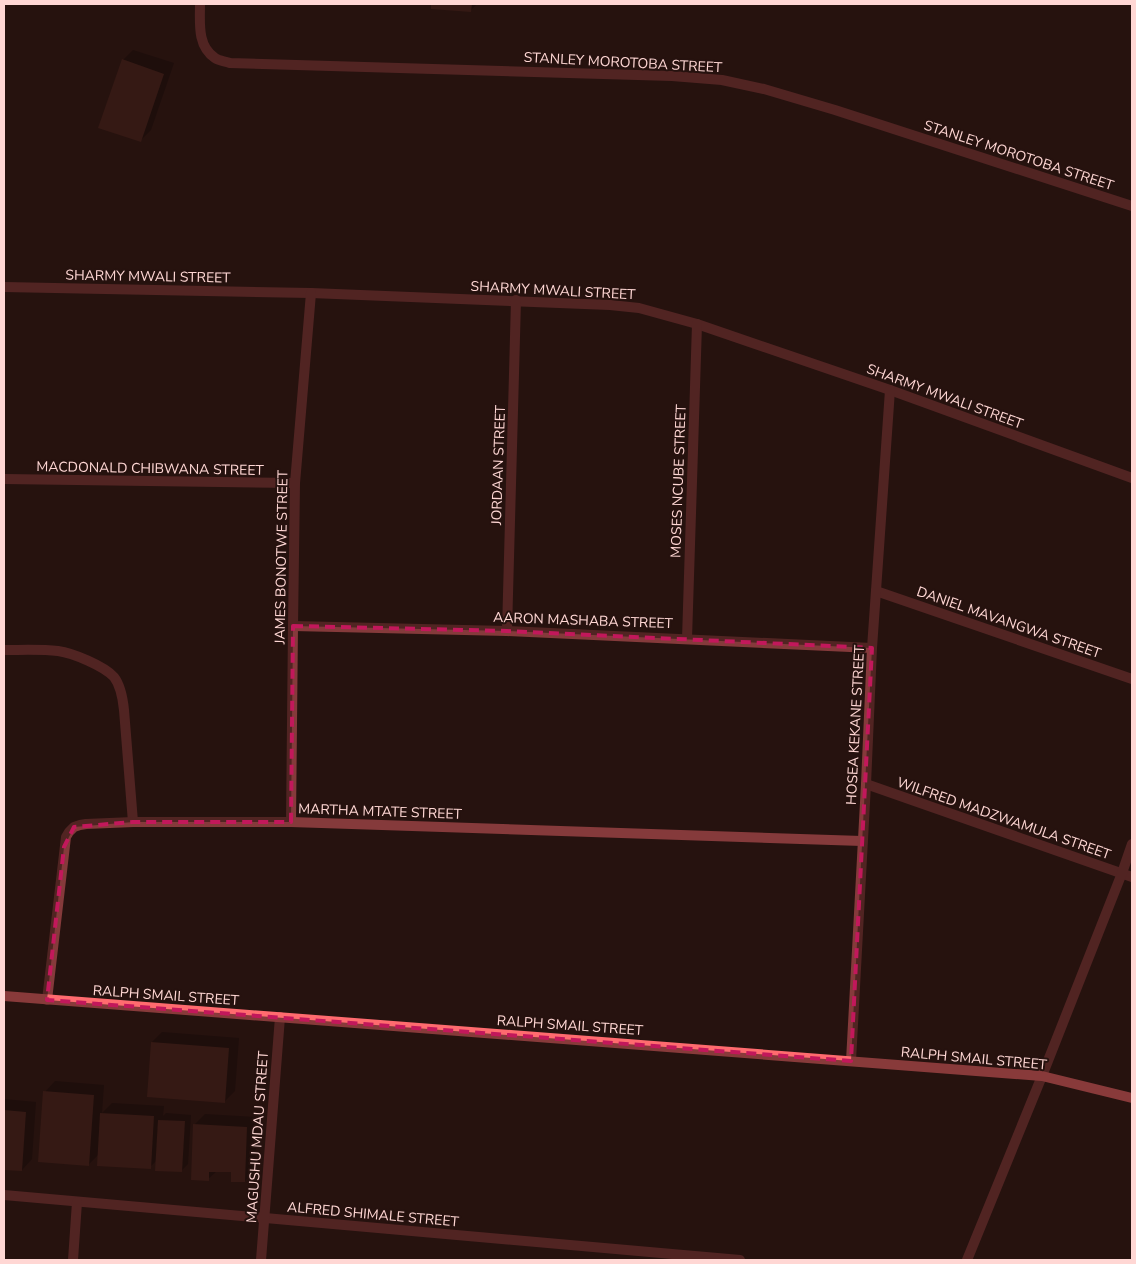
<svg xmlns="http://www.w3.org/2000/svg" width="1136" height="1264" font-family="'Nunito Sans',sans-serif">
<style>
.shadow{fill:#0007}
.building{fill:#47221b}
.lines{fill:none;stroke-linecap:round;stroke-linejoin:round}
.street{stroke:#853a3b;stroke-width:10}
.secondary{stroke:#ff6b6f;stroke-width:10}
.marked{fill:none;stroke:#c2185b;stroke-width:4;stroke-dasharray:10 6;stroke-linejoin:round}
.labels{text-anchor:middle;stroke-width:4;stroke-linejoin:round;paint-order:stroke}
.street-label{font-size:14px;fill:#ffd7d4;stroke:#26120f}
</style>
<rect width="100%" height="100%" fill="#26120f"/>
<g class="shadow">
<polygon points="432,4 477,4 470,11 432,8"/>
<polygon points="133,50 174,63 151,130 140,141 123,60"/>
<polygon points="162,1032 239,1038 235,1091 225,1101 152,1042"/>
<polygon points="55,1081 104,1085 102,1113 112,1103 164,1106 163,1116 166,1113 191,1115 188,1164 181,1171 157,1160 150,1167 99,1154 88,1165 45,1092"/>
<polygon points="4,1099 36,1102 32,1159 22,1170 4,1168"/>
<polygon points="205,1114 257,1117 255,1170 245,1181 233,1171 217,1171 208,1179 194,1125"/>
</g>
<g class="building">
<polygon points="431,4 472,4 471,12 431,9"/>
<polygon points="122,59 164,74 141,142 98,128"/>
<polygon points="151,1042 229,1048 225,1103 147,1097"/>
<polygon points="43,1091 94,1095 89,1166 38,1162"/>
<polygon points="4,1110 26,1112 22,1171 4,1170"/>
<polygon points="100,1113 154,1116 151,1169 97,1166"/>
<polygon points="158,1120 185,1121 182,1172 155,1171"/>
<polygon points="193,1124 247,1127 245,1182 231,1182 231,1172 209,1172 209,1181 191,1180"/>
</g>
<g class="lines">
<g class="street">
<path d="M200 4C200 23 197 46 215 58 219 61 225 61 230 63L672 76 722 80 764 89 835 110 1132 206"/>
<polyline points="4,287 311,293 610,305 639,308 697,324 890,390 1132,478"/>
<polyline points="4,479 295,483"/>
<polyline points="876,591 1132,679"/>
<polyline points="293,626 507,631 872,648"/>
<polyline points="507,631 516,300"/>
<polyline points="687,639 697,324"/>
<path d="M4 650C22 650 41 649 58 651 73 653 104 666 114 677 121 686 123 700 124 710L133 822"/>
<polyline points="866,784 1132,877"/>
<polyline points="291,822 293,626 295,483 311,293"/>
<polyline points="47,1000 66,837 69,832 74,827 80,825 86,824 133,822 291,822 862,841"/>
<polyline points="851,1061 866,784 872,648 890,390"/>
<polyline points="4,1195 740,1260"/>
<polyline points="73,1260 77,1202"/>
<polyline points="261,1260 280,1017"/>
<polyline points="967,1260 1042,1076 1122,873 1132,844"/>
</g>
<polyline class="secondary" points="4,996 1042,1076 1132,1098"/>
</g>
<path d="M0 0H1136V1264H0ZM293 626 507 631 872 648 851 1061 47 1000 64 847 74 827 133 822H291Z" fill="#26120f" fill-opacity=".55" fill-rule="evenodd"/>
<path class="marked" d="M293 626 507 631 872 648 851 1061 47 1000 64 847 74 827 133 822H291Z"/>
<g class="labels">
<g class="street-label">
<text transform="translate(623 62) rotate(3)" y="5">STANLEY MOROTOBA STREET</text>
<text transform="translate(1019 155) rotate(18)" y="5">STANLEY MOROTOBA STREET</text>
<text transform="translate(148 276) rotate(1)" y="5">SHARMY MWALI STREET</text>
<text transform="translate(553 290) rotate(3)" y="5">SHARMY MWALI STREET</text>
<text transform="translate(945 396) rotate(20)" y="5">SHARMY MWALI STREET</text>
<text transform="translate(498 465) rotate(-88)" y="5">JORDAAN STREET</text>
<text transform="translate(150 468) rotate(1)" y="5">MACDONALD CHIBWANA STREET</text>
<text transform="translate(678 481) rotate(-88)" y="5">MOSES NCUBE STREET</text>
<text transform="translate(281 557) rotate(-89)" y="5">JAMES BONOTWE STREET</text>
<text transform="translate(583 620) rotate(2)" y="5">AARON MASHABA STREET</text>
<text transform="translate(1009 622) rotate(19)" y="5">DANIEL MAVANGWA STREET</text>
<text transform="translate(855 725) rotate(-87)" y="5">HOSEA KEKANE STREET</text>
<text transform="translate(380 811) rotate(2)" y="5">MARTHA MTATE STREET</text>
<text transform="translate(1004 818) rotate(19)" y="5">WILFRED MADZWAMULA STREET</text>
<text transform="translate(166 995) rotate(4)" y="5">RALPH SMAIL STREET</text>
<text transform="translate(570 1025) rotate(4)" y="5">RALPH SMAIL STREET</text>
<text transform="translate(974 1058) rotate(5)" y="5">RALPH SMAIL STREET</text>
<text transform="translate(257 1137) rotate(-86)" y="5">MAGUSHU MDAU STREET</text>
<text transform="translate(373 1214) rotate(5)" y="5">ALFRED SHIMALE STREET</text>
</g>
</g>
<rect width="1136" height="1264" fill="none" stroke="#ffd7d4" stroke-width="10"/>
</svg>
